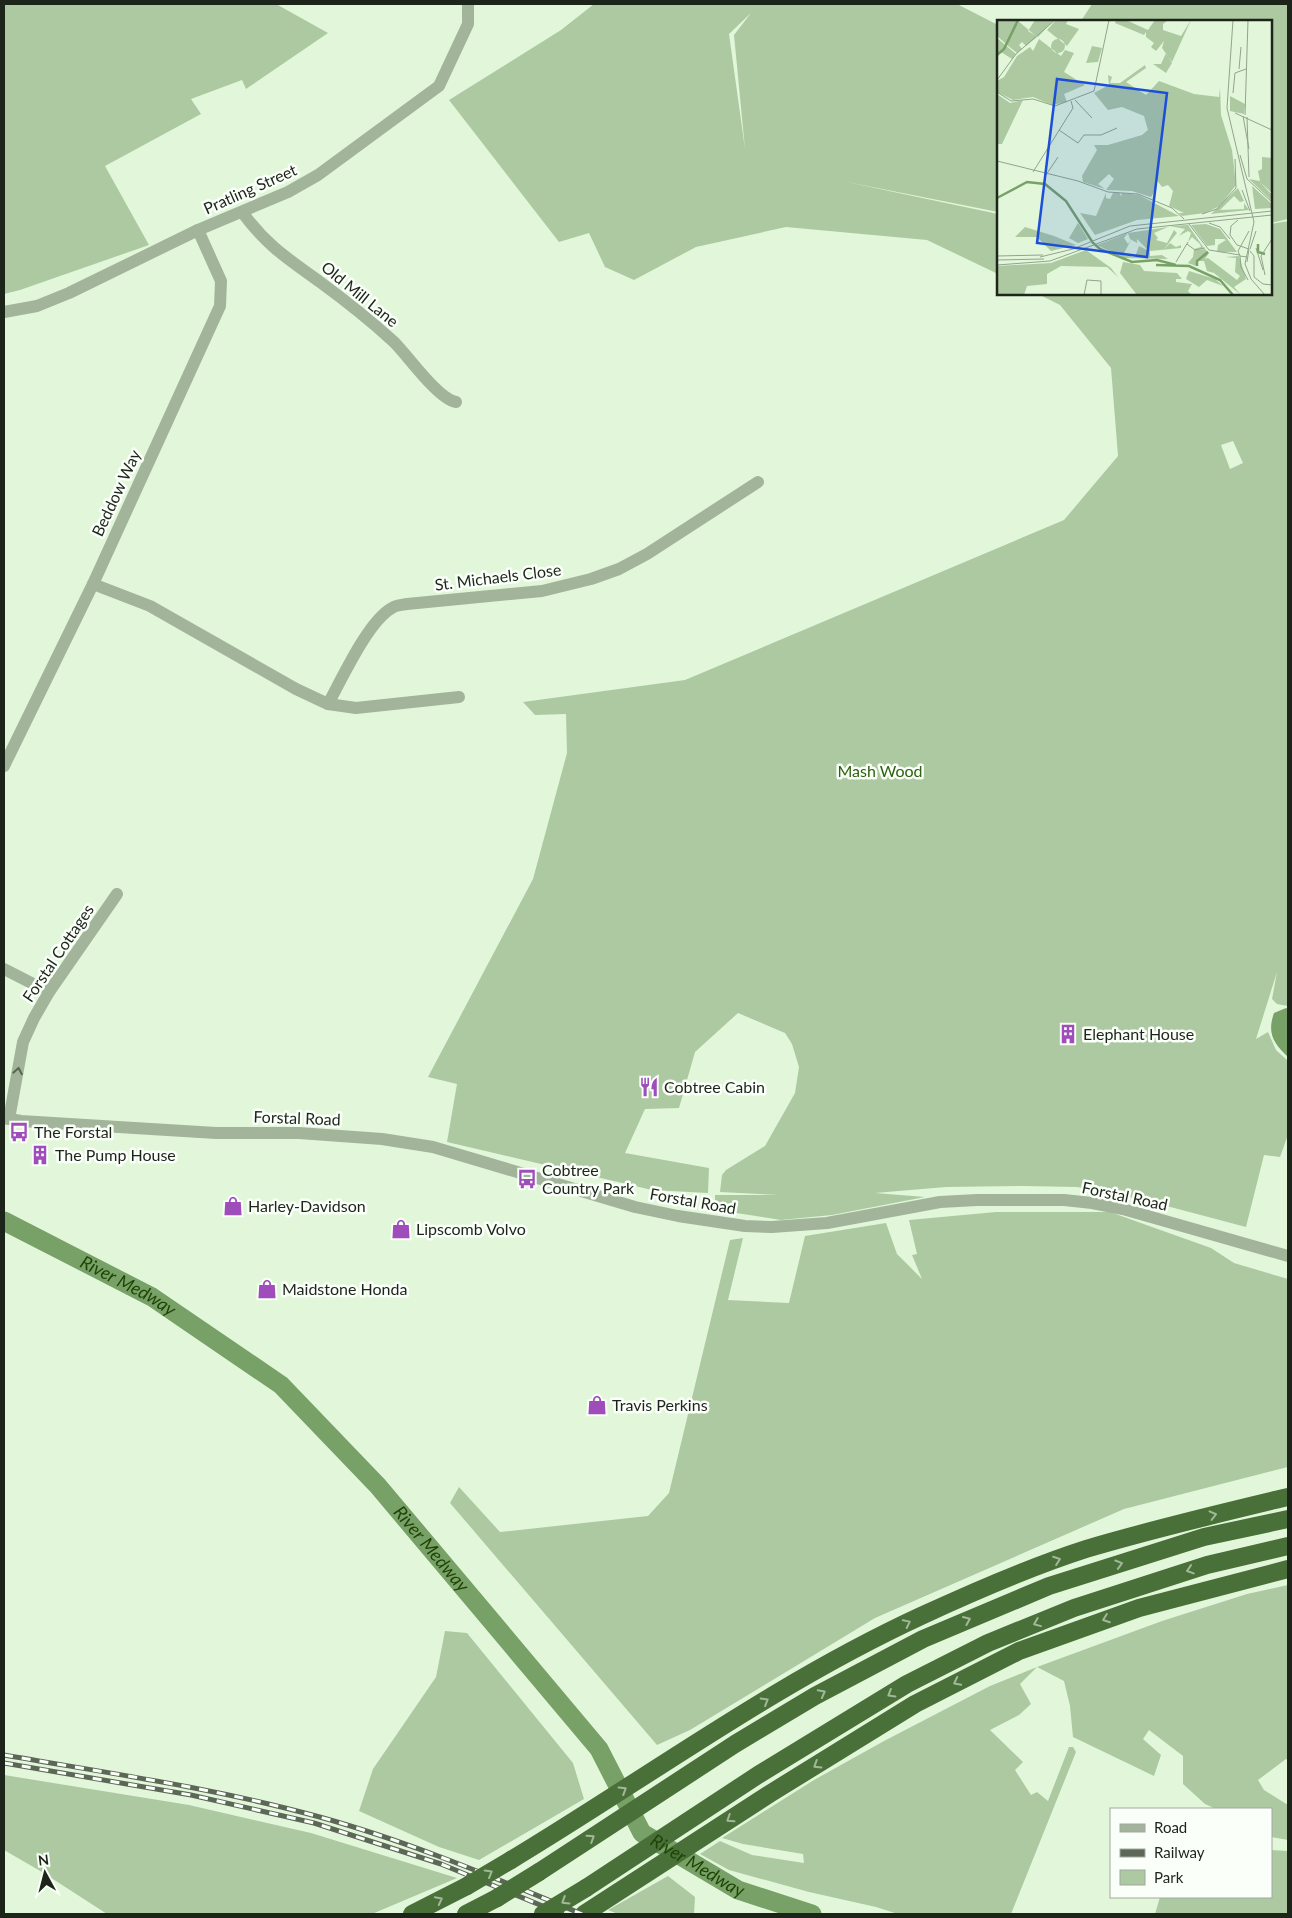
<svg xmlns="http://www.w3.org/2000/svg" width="1292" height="1918" font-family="Lato,sans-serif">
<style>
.green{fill:#acc9a1;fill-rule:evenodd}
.water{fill:#78a167}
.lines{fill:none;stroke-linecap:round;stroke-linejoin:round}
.river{stroke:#78a167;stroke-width:19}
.minor{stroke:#a2b59b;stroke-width:12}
.highway{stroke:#497038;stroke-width:18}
.rail-casing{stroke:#5c6757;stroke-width:5}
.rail{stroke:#fafff9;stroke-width:3;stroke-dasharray:9;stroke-linecap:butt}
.highway-bridge{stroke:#497038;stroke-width:18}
.oneway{stroke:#596554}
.oneway2{stroke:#a2b898}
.labels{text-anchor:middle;stroke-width:5;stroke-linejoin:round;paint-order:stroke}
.street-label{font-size:16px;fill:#1d241a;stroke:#fafff9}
.park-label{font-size:16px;fill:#2e620f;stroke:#fafff9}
.poi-label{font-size:16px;fill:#1d241a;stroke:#fafff9;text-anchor:start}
.water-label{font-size:18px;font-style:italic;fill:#1e4506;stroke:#fafff9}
.inset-river{fill:none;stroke:#78a167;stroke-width:2.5}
.inset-road{fill:none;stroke:#93a38d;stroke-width:1}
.view{fill:#1d4ed8;fill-opacity:0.15;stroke:#1d4ed8;stroke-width:2.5}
.inset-edge{fill:none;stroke:#1d241a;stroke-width:2.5}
</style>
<rect width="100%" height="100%" fill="#e2f7da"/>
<g class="green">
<polygon points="4,4 276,4 328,33 246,89 242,80 191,99 201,114 105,166 149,245 20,290 4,294"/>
<path d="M594 4H957L998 25V212L842 181 998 214V274L927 240 786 227 696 247 634 280 605 267 589 233 559 242 449 100 561 30ZM751 13 734 35 745 149 729 34Z"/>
<polygon points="1092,4 1288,4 1288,219 1271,223 1271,21 1081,21"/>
<path d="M1288 221V1006L1277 1004 1272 999 1277 972 1256 1039 1268 1032 1276 1050 1288 1061V1135L1280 1157 1264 1155 1246 1227 1144 1200 1077 1187 1023 1186 946 1187 875 1193 925 1197 832 1215 781 1220 723 1211 715 1203V1195H779L720 1192 722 1175 726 1170 765 1146 795 1093 799 1067 792 1044 785 1033 738 1013 695 1052 679 1108 645 1109 625 1153 709 1168 708 1193 652 1190 447 1142 457 1084 428 1077 533 879 567 753 566 714 535 715 523 702 685 680 1064 520 1118 456 1111 368 1060 305 1038 294H1271V224ZM1233 441 1243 463 1230 469 1221 445Z"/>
<polygon points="996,1212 1110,1212 1211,1248 1234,1263 1288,1279 1288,1467 1124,1509 875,1618 690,1730 657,1745 450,1503 459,1487 500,1532 648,1516 669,1493 730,1240 743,1238 728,1300 789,1303 805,1236 886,1223 897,1254 922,1279 912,1255 917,1254 909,1220"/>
<polygon points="1288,1585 1288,1760 1286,1759 1258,1780 1264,1790 1288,1805 1288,1840 1271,1837 1271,1809 1216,1809 1205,1804 1183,1784 1183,1756 1149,1730 1143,1739 1161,1755 1154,1776 1073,1737 1070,1706 1064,1681 1037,1667 1020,1684 1031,1704 1019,1715 990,1730 1023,1762 1015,1770 1031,1795 1037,1792 1048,1801 1069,1747 1073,1747 1076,1752 1011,1914 898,1914 876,1907 809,1892 729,1870 700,1854 720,1841 752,1855 804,1863 803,1854 743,1844 722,1838 814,1780 884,1741 990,1686 1037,1667 1162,1621 1247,1594"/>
<polygon points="445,1631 467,1633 573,1763 584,1799 479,1860 439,1847 359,1811 373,1769 436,1677"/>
<polygon points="4,1775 189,1805 311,1833 457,1878 372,1914 107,1914 42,1872 4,1850"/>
<polygon points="1271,1850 1288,1851 1288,1914 1155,1914 1160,1897 1271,1897"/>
<polygon points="668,1876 695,1897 694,1914 618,1914 608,1910"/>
</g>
<path class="water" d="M1286 1008 1288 1009V1057C1273 1043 1267 1033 1274 1013Z"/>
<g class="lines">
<path class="river" id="s1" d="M4 1221 152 1297 281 1385 378 1486 599 1749 642 1833 738 1890 812 1914"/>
<g class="minor">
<path d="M242 212C267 246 287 258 320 282 346 301 371 321 394 342 409 357 438 399 456 402"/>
<polyline points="4,312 37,306 69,293 198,230 288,192 318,175 439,86 468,24 468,4"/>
<path d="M93 584 150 606 296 689 328 704C342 679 368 621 392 608 396 605 402 605 407 604L542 591 591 579 619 569 647 554 758 482"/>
<polyline points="328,704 356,708 459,697"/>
<polyline points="4,766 93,584 220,306 221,281 198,230"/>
<polyline points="4,969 49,992"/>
<polyline points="4,1118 21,1121 216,1133 299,1133 382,1139 433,1147 635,1207 678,1216 745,1226 772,1227 827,1223 940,1202 977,1200 1064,1200 1092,1203 1123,1209 1288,1256"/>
<polyline points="9,1119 23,1042 34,1018 49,992 117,894"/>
</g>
<g class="highway">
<path d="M511 1860C647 1778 776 1683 921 1616 975 1591 1030 1567 1086 1549 1153 1529 1221 1513 1288 1497"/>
<polyline points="539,1872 735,1744 815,1696 923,1639 1049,1586 1204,1537 1288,1519"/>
<polyline points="586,1888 758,1775 907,1684 988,1643 1074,1608 1207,1565 1288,1546"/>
<polyline points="412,1914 467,1886"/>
<polyline points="466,1914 497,1898"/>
<polyline points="584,1914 771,1793 915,1704 1019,1651 1139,1608 1288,1569"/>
</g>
<defs>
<g id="rail">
<path d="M4 1755C108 1773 214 1788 316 1816 408 1841 495 1878 582 1914"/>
<polyline points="4,1763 191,1795 314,1823 441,1864 562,1914"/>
</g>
</defs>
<use href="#rail" class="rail-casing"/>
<use href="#rail" class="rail"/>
<g class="highway-bridge">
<polyline points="467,1886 511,1860"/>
<polyline points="497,1898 539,1872"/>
<polyline points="543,1914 586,1888"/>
</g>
</g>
<defs><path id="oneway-chevron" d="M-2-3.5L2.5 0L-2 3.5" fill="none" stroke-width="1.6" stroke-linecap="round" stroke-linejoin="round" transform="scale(1.25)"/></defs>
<use class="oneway" href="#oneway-chevron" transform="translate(18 1071) rotate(-80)"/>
<g class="oneway2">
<use href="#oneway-chevron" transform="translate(1213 1515) rotate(-14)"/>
<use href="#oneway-chevron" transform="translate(1057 1560) rotate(-20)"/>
<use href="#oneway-chevron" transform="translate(1119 1564) rotate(-17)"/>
<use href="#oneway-chevron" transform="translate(1190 1570) rotate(162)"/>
<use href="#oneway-chevron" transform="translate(1106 1619) rotate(160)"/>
<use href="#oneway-chevron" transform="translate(967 1620) rotate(-23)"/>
<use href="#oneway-chevron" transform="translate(907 1623) rotate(-26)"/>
<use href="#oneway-chevron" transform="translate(1037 1623) rotate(158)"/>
<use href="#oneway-chevron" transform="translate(957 1682) rotate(153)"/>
<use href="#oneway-chevron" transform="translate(822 1693) rotate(-28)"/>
<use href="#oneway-chevron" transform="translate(891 1694) rotate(149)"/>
<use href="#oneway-chevron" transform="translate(765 1701) rotate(-31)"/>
<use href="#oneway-chevron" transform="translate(817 1765) rotate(148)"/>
<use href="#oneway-chevron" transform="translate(623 1790) rotate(-32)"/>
<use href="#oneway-chevron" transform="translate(730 1819) rotate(147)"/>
<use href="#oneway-chevron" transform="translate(591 1838) rotate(-33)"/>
<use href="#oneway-chevron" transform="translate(489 1873) rotate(-30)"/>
<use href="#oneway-chevron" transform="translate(439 1900) rotate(-27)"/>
<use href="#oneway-chevron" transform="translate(565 1901) rotate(148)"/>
</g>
<defs>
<symbol id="building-bare" viewBox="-9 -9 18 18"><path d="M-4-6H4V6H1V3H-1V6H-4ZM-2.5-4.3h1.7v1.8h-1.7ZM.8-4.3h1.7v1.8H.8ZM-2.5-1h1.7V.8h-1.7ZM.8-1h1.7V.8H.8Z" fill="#a04dbc" stroke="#fafff9" stroke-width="2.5" paint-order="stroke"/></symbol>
<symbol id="restaurant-bare" viewBox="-9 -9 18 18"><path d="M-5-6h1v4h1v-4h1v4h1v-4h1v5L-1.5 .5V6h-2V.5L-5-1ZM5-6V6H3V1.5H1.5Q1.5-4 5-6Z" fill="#a04dbc" stroke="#fafff9" stroke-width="2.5" paint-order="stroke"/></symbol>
<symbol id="bus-bare" viewBox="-9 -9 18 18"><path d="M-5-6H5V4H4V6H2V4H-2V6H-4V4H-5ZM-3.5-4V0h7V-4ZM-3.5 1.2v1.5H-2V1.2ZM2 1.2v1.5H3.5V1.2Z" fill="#a04dbc" stroke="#fafff9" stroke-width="2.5" paint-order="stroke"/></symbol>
<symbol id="shop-bare" viewBox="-9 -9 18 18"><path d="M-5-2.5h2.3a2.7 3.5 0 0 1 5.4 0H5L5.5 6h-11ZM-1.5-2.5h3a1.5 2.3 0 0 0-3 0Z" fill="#a04dbc" stroke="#fafff9" stroke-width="2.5" paint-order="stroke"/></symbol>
</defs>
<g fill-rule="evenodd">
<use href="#building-bare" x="1054" y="1020" width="28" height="28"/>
<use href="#restaurant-bare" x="635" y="1073" width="28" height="28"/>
<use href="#bus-bare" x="5" y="1118" width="28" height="28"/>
<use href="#building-bare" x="26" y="1141" width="28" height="28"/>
<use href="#bus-bare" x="513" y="1165" width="28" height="28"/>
<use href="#shop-bare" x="219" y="1192" width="28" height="28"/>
<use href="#shop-bare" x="387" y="1215" width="28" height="28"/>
<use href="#shop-bare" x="253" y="1275" width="28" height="28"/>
<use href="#shop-bare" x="583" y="1391" width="28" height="28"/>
</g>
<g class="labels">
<g class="street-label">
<text transform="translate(250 189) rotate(-24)" y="6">Pratling Street</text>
<text transform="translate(360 294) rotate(39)" y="6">Old Mill Lane</text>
<text transform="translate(116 493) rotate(-65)" y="6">Beddow Way</text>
<text transform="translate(498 577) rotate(-7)" y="6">St. Michaels Close</text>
<text transform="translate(58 953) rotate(-56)" y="6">Forstal Cottages</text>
<text transform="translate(297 1118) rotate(2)" y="6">Forstal Road</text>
<text transform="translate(1125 1196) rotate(12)" y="6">Forstal Road</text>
<text transform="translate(693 1201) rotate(10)" y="6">Forstal Road</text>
</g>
<g class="park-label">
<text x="880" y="777">Mash Wood</text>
</g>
<g class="poi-label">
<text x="1083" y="1040">Elephant House</text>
<text x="664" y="1093">Cobtree Cabin</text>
<text x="34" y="1138">The Forstal</text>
<text x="55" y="1161">The Pump House</text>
<text x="542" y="1176">Cobtree<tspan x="542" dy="18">Country Park</tspan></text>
<text x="248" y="1212">Harley-Davidson</text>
<text x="416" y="1235">Lipscomb Volvo</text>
<text x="282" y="1295">Maidstone Honda</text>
<text x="612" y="1411">Travis Perkins</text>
</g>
<g class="water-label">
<text dy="6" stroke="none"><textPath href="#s1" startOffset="140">River Medway</textPath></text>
<text dy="6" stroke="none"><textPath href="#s1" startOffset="545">River Medway</textPath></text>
<text dy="6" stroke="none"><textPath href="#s1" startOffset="965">River Medway</textPath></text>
</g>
</g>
<g transform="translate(997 20)">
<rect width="275" height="275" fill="#e2f7da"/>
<path d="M0 0H20L40 17 29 26 25 22 22 25 25 29 20 33 10 25 16 11 9 24 0 16ZM38 0H57L41 17 31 11ZM59 0H71L69 4 82 9 70 26 50 10ZM119 0H129L151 10 158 0H171L166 4V10L184 16 194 0 175 42 165 28 167 21 159 31 154 27 157 23 149 17V12L147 15 118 3ZM0 18 19 34 15 39 4 32 0 35ZM42 19 64 36 68 30 77 33 67 52 88 65 67 74 70 82 55 85 36 77 16 80 0 72V61L7 57 20 36 33 27 36 31ZM54 26a7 7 0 1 1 14 0a7 7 0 1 1-14 0ZM95 26 105 28 101 42 89 43ZM169 33 175 43 169 53 156 44H164ZM148 45 149 48 129 62 149 75 162 61 197 74 222 77 223 68 224 95 235 130 239 165 223 186 208 193 185 196 182 193H187L172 186 176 171 171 165 165 167 158 158 159 168 154 177 135 171 109 170 117 159 112 154 101 164 108 169 86 162 85 156 100 130 97 125H111L145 115 151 110 147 96 125 87 111 90 97 73 112 65 111 55 115 57 113 63H123ZM0 74 13 83 26 80 5 124H0ZM233 76 248 84 247 94 233 91ZM265 137 275 138V173L263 162 275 175V181L252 159 263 161 261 151 265 149ZM255 166 275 184V188L258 189ZM241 168 247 181 243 182 237 176 223 190 247 189V183L252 190 214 194ZM109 173V178L113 179 116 173H123L124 177 125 173 142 175 182 196 140 200 98 215 83 193 99 196ZM81 203 91 219 81 223 72 218ZM209 204 223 209 240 232H220L221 225 229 220 227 219H218V225L210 226 194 205ZM191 205 207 228 199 230 208 229 212 233 208 239 211 238 240 260 243 256 238 252 239 238 228 237 242 236 249 259 237 267 244 275 217 253 210 251 207 241H201L199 246 191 243 196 237 197 229 204 227 203 224 195 217 191 222 194 213 191 211 182 216 188 209 173 206ZM28 207 57 216 79 225 54 231 40 217H18ZM171 207 157 213 161 218 159 220 170 223 177 210 180 213 167 229 173 223 179 227 184 225V228L153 231V236L165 235 171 239 127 238 100 225 131 213ZM131 213 133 219 140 223V219L152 231 142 226 138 237 126 235 134 220 131 224 127 218ZM89 230 114 248 121 257 110 247 64 246 50 254V264L30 266 27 275H0V246L54 243ZM126 242 143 245 147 251 180 253 185 259H179V262L195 264 191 271 195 275H140L123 253ZM192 251 218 259 226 266 210 260 202 267 189 259Z" fill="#acc9a1" fill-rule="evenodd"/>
<path class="inset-river" d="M0 35 7 29 21 0M0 178 30 162 48 164 69 181 96 223 103 229 135 242 160 240 179 245M261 224V232L268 234M159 245 192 246 223 260 236 275M200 246V241L211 232"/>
<path class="inset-road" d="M236 0 230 88 257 202 248 244 254 259 268 275M242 49 244 27M0 60 19 34 58 0M0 72 14 81 36 79 58 86 97 71 112 0M236 73 238 53 249 49M78 80 95 98M238 93 275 110M248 95 251 0M246 96 252 129M250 97 252 157M62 110 81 123 87 115H104L120 108M243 135 250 159 275 182M0 141 81 161 111 172 141 174 175 188 187 199M36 152 76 88 74 81M49 155 61 137M245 170 253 191M205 194 220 189 239 168 238 139M241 200 234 206 233 215 240 225 252 229 250 242M212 203 223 207 233 219M192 204 212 230 243 235M190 224 198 230 208 228M259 228 266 250M253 229 259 211M253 231 257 236V257L266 264 275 265M0 236 46 235M243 236 244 247 251 260M43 237 76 229 133 206 275 191M250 237 243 236 241 231 252 211M0 240 47 239M179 242 191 222M0 245 53 241 140 209 275 195M268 255 264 236 275 219M87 275 90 260 104 261V275"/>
<path class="view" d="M60 59 170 73 150 237 40 223Z"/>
<rect width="275" height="275" class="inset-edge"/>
</g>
<rect width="1292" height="1918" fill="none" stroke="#1d241a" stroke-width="10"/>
<rect x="1110" y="1808" width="162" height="90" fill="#fafff9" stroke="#a2a7a0"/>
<rect x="1120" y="1824" width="25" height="8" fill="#a2b59b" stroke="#a2a7a0"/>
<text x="1154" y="1833" font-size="15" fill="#1d241a">Road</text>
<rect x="1120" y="1849" width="25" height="8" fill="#5c6757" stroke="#a2a7a0"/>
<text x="1154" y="1858" font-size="15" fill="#1d241a">Railway</text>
<rect x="1120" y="1870" width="25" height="15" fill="#acc9a1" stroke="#a2a7a0"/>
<text x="1154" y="1883" font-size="15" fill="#1d241a">Park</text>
<g transform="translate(45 1873) rotate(353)" stroke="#fafff9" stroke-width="4" paint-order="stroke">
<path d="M0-4L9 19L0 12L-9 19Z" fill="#1d241a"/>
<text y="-8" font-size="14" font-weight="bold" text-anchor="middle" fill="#1d241a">N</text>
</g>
</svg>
